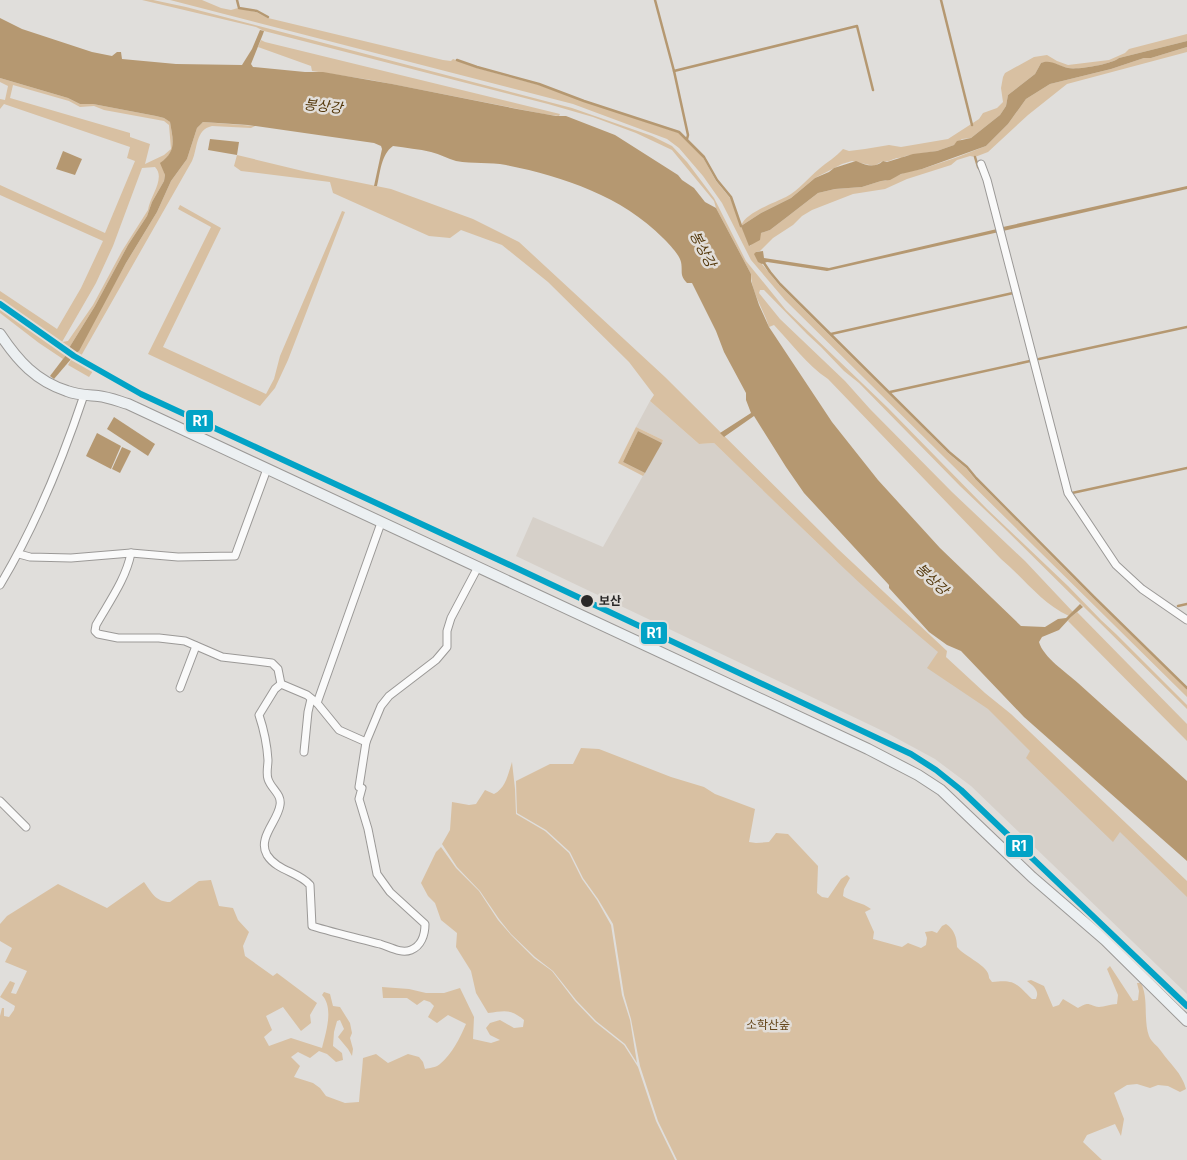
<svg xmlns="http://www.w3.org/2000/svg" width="1187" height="1160" font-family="Inter,'Noto Sans KR',sans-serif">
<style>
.built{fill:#d6d0c9}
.green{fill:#d8c0a2;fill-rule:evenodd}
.water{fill:#b59871}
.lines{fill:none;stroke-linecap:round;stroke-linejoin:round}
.stream{stroke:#b59871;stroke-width:2.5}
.minor-casing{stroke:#9b9997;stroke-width:9}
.secondary-casing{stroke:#9b9997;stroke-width:12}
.minor{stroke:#fafafa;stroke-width:7}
.secondary{stroke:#ecf0f2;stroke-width:10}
.rail-1-casing{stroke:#e2ded9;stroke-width:10}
.rail-1{stroke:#02a3c6;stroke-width:6}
.stop-dot{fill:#2a2827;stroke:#e2ded9;stroke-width:2}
.labels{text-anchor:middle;stroke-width:5;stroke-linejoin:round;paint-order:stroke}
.stop-label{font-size:12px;font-weight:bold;fill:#2a2827;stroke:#e2ded9;text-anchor:start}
.park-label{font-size:12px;fill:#66481e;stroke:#e2ded9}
.water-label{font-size:14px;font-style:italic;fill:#54380b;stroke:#e2ded9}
.line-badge{stroke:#e2ded9;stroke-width:2}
.badge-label{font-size:14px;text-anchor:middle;font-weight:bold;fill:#fff}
</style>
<rect width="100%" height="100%" fill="#e0dedb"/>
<polygon class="built" points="650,401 699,444 714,443 832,557 939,652 1187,895 1187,994 971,786 935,759 887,733 516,556 533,517 603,547 663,440 636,427"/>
<g class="green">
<path d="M142 0H153L186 7 572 108 652 136 672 146 687 162 714 198 746 261 786 310 888 408 987 509 1068 586 1101 620 1116 634 1187 705V709L1003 527 960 486 859 383 844 371 821 347 807 334 764 290H760L759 293 780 319 845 381 870 409 952 492 1025 561 1073 612 1069 616C1041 603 1024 578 1001 559L828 379C807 365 791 343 774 325L769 327C764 310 751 292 751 274L716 208 714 201 672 150 636 133 593 117 548 104 264 31 256 27Z"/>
<polygon points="170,0 202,0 221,8 231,10 238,8 256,12 268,18 443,60 451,61 453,59 477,68 539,85 583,101 679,133 700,152 716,181 730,198 750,246 761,233 770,230 787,217 818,193 835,189 862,187 881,181 885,181 906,172 922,169 955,158 986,146 1008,124 1026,99 1050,84 1111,69 1144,58 1151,58 1187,47 1187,52 1067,84 1028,115 988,152 975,157 970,156 957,160 951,165 907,179 885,189 853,194 812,210 802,216 793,225 773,238 760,251 756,252 762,264 779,285 948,453 966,468 975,479 1093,598 1187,689 1187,697 785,300 751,260 722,203 703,176 679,148 667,139 573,104"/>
<path d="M1187 34V41L1119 58C1112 64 1078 70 1068 68 1058 66 1051 60 1041 63L1035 74 1008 95 1006 106 1000 115 971 138 962 139 954 145 937 151 905 156 902 158C895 156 890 163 883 161L874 166 852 161 842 164 815 178 791 198 761 213 741 226C745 213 774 203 786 197 799 190 808 178 819 169 827 162 836 157 843 149L849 151 865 149 889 145 901 147 948 139 979 119 983 113 997 108 1003 102 1001 88 1003 77 1005 73 1034 57 1047 55 1057 61 1068 65 1109 60 1125 53 1129 49Z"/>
<polygon points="261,40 265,42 560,114 559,116 544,114 371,80 312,71 311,66 258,47"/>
<path d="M0 78 68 98 80 104H93L156 116 164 118 170 122C173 141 177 150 161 163L165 175 164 181 152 202 147 216 128 245 95 306 69 348 0 299V291L57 329 81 288 103 241 0 195V185L105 233 135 161 127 158 130 147 4 104 0 109V99L5 100 8 86 0 82ZM13 85 69 101 80 107 94 106 104 110 164 121 169 125 171 149 164 155 145 164 150 144 130 137V133L10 98ZM155 167C166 178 150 196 148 210L122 251 93 305 68 341 62 342 96 283 113 246 142 168Z"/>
<path d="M203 122 255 126 251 128 212 126C195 130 198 148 192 161L81 356 76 353 126 263 157 212 171 181 187 159 197 128Z"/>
<path d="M237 155 307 172 391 189 473 219 519 242 665 377 838 549 947 651 946 657 985 693 1011 714 1187 881V897L1120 832 1113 842 1026 758 1030 751 988 709 927 668 938 652C860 587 788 514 714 443L699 444 650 401 654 395 629 362 548 282 502 245 461 230 450 238 429 236 333 193 330 182 241 171 234 166Z"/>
<polygon points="180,205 221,228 163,347 266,394 274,379 280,356 342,211 345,212 288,360 275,388 260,406 148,354 211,227 178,209"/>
<polygon points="0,308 66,355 63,359 39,343 0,313"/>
<polygon points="72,358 93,371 89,377 68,365"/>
<polygon points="636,427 663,440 662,443 638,431 623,462 645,473 643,476 618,463"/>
<polygon points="1077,612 1187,724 1187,741 1068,621 1071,617"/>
<path d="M581 748 599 749 671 777 704 787 715 794 755 809 749 842 756 843 769 842 776 833 788 834 818 866 817 893 822 897 828 898 841 879 847 875 850 878 844 889 843 896C852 902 862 902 871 909L865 912 874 932 873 939 902 947 908 943 921 948 926 945 927 938 925 932 932 931 937 933 942 926 946 924C954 929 957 938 957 947 965 957 990 966 989 978L992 982C1016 979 1016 984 1032 999H1036C1040 990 1033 986 1027 981L1031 980 1044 986 1053 1007 1059 1005 1063 999 1078 1008C1090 1000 1089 1006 1099 1007 1104 1007 1111 1004 1117 1004L1118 995 1107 969 1110 966 1133 1001 1138 1000 1139 991 1137 983H1141C1149 999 1143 1019 1149 1036 1152 1043 1157 1045 1161 1051 1170 1064 1182 1073 1186 1089L1180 1092 1168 1086 1158 1085 1150 1088 1137 1084 1127 1085 1114 1093 1124 1119 1121 1136 1115 1124 1087 1135 1083 1142 1102 1160H677L658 1121 640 1066 631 1019 624 995 613 924 598 899 583 878 570 852 546 830 517 813 516 781 550 764H573Z"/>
<path d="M512 762 515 789 516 814 545 831 569 853 582 879 597 900 611 925 622 995 630 1020 637 1063 625 1044 596 1021 576 1000 553 971 535 957 511 934 499 919 480 891 457 867 442 844 450 830 452 802 469 805 476 804 485 790 494 794C506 788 508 774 512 762Z"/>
<path d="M441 847 456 868 479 891 498 920 511 935 534 958 552 971 575 1001 595 1022 624 1045 638 1067 656 1121 675 1160H0V1016L2 1008H4V1016L9 1017 14 1010 15 1006 0 997 10 981 15 983 11 993 16 994 27 971 5 962 12 948 0 941V924L7 916 58 884 107 908 144 882C152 893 156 902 170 902L199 881 211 880 219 906 233 908 238 920 249 932 243 946 245 956 273 976 277 973 317 1003 310 1015 311 1023 301 1031 283 1007 266 1016 272 1030 264 1037 269 1046 291 1038 322 1048C326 1032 334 1008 322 995L324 992 330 994 333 1006 340 1007 350 1023 352 1033 350 1038 353 1049 352 1056 348 1049 338 1037 344 1029 340 1020 337 1021 334 1032 333 1046 342 1053 343 1060 336 1062 327 1054 319 1051 310 1058 298 1052 291 1057 300 1066 294 1077 313 1083 320 1088 326 1096 345 1103 359 1102C360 1088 362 1073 363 1058L376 1054 388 1063 408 1054 419 1057 423 1062 425 1069C430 1068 437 1067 440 1064 452 1054 460 1038 466 1024L448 1015 437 1023 428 1017 434 1006 430 1002 424 1000 417 1005 407 998H383L382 987 409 989 426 993H444L460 988 474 1017 473 1039 491 1043 500 1040 490 1035 486 1028 490 1023 500 1020 514 1028 523 1027 524 1020C510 1008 504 1011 488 1013L476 993 471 971 456 947 457 933 441 920 435 903 428 896 421 883 436 852Z"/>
</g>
<g class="water">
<path d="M0 18 22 29 92 52 112 56 117 52H121L122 59 176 64 242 65 252 49 260 30 264 31 263 34 251 64 253 67 305 72H323L392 84 517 109 556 116H566L615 135 678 175 682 180 694 188 705 202 716 208 751 274V281L759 305 769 327 832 422 878 480 940 548 1021 626 1045 627 1058 619 1066 618 1080 604 1083 607 1071 617 1059 630 1042 637 1039 642C1043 657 1067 673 1078 683 1114 716 1151 748 1187 781V861L1024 717 961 651 947 645 929 632 889 588V585L804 493 786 467 754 416 724 437 720 433 751 413 746 400V393L724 352 716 331 692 283H687C679 274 683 272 681 262 679 254 669 244 663 238 622 196 562 176 506 165 490 162 473 164 456 161 448 159 440 154 431 152 419 149 406 148 393 146 381 154 380 174 377 186H374L382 149 381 146 374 143 248 125 203 122 197 128 187 159 171 181 157 212 126 263 79 351 76 353 69 348 95 306 128 245 147 216 152 202 164 181 165 175 160 163C177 151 173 140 170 122L164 118 156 116 93 104H80L68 98 0 78Z"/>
<path d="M1187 41V47L1151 58H1144L1111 69 1050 84 1026 99 1008 124 986 146 922 169 901 174 890 180 881 181 862 187 835 189 818 193 787 217 770 230 761 233 760 240 749 246 741 226 761 213 791 198 815 178 829 172 834 168 856 161C866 165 874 169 883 161L887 162 913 154 937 151 954 145 957 141 971 138 1000 115 1006 106 1008 95 1035 74 1041 63C1051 59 1058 66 1068 68 1078 70 1112 64 1119 58Z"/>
<polygon points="210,139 239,142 237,155 208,150"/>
<polygon points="63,151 82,159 75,175 56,169"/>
<polygon points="1187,186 1187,189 1003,231 1003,227"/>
<polygon points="997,229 999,232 827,271 767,262 762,264 758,262 754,254 756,252 763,251 764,258 829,268"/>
<polygon points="66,355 72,358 54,379 50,376"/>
<polygon points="114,417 155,444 148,456 107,429"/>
<polygon points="638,431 662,443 645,473 623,462"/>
<polygon points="97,433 121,446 111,469 86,456"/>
<polygon points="122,447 131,451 120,473 112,469"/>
</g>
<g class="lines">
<g class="stream">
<polyline points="237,0 239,8 257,11 268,17"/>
<polyline points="655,0 674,71 688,135 687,139"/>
<polyline points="941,0 972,125"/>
<polyline points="457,60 477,67 539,84 584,101 679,132 704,157 717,180 731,197 741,226"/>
<polyline points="674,71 857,26 873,90"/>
<polyline points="975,157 978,167 981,171"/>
<polyline points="764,263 770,272 780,284 949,452 967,467 976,478 1094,597 1187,688"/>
<polyline points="831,334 1013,293"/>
<polyline points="1039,359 1187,327"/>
<polyline points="890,392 1030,361"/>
<polyline points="1072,493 1187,468"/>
<polyline points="1178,606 1187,604"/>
</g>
<defs>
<g id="minor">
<polyline points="981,164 987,180 1068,493 1116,565 1142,589 1187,620"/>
<path d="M131 553C126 579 109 602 96 625L95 631 98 634 118 638H159L185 641 222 657 272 663 278 669 281 684 307 695 317 703 339 730 366 742"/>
<polyline points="19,554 30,557 71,558 131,553 178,557 235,556 267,469"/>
<path d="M0 585C36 525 62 461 84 395"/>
<path d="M281 684 275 689 259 715C264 730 267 744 268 760 268 766 266 773 268 779 271 789 282 794 280 805 278 821 257 838 267 855 277 871 299 872 310 885L312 926C335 933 357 938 380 944 390 947 401 954 411 950 421 946 425 935 425 924L390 892 377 874 368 829 359 799 362 788 359 787 366 742 381 706 389 696 436 660 447 647V631L451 618 478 567"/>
<polyline points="180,688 196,646"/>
<polyline points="317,703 381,523"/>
<polyline points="304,752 308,712 311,699"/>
<polyline points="0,801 26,827"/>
</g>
<path id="secondary" d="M0 334C18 361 36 381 67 391 77 395 87 395 98 396 108 397 118 401 128 404L868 749 918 775 941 790 1032 877 1105 940 1187 1021"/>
</defs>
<use href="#minor" class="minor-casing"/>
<use href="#secondary" class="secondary-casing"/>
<use href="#minor" class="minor"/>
<use href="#secondary" class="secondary"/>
<defs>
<polyline id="rail-1" points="0,304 74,356 141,394 512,566 911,754 936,770 961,790 1187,1006"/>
</defs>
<use href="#rail-1" class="rail-1-casing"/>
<use href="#rail-1" class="rail-1"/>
</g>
<circle class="stop-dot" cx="587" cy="601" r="7"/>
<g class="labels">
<g class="stop-label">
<text x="599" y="605">보산</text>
</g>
<g class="park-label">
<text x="768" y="1029">소학산숲</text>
</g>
<g class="water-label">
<text transform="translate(323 106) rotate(6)" y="5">봉상강</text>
<text transform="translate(703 249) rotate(62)" y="5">봉상강</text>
<text transform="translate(932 579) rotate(43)" y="5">봉상강</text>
</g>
</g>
<g class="line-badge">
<rect x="185" y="409" width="29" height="24" rx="5" fill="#02a3c6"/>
<rect x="640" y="621" width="28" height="24" rx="5" fill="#02a3c6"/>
<rect x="1005" y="834" width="29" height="24" rx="5" fill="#02a3c6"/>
</g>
<g class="badge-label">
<text x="200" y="426">R1</text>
<text x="654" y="638">R1</text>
<text x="1019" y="851">R1</text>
</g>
</svg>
